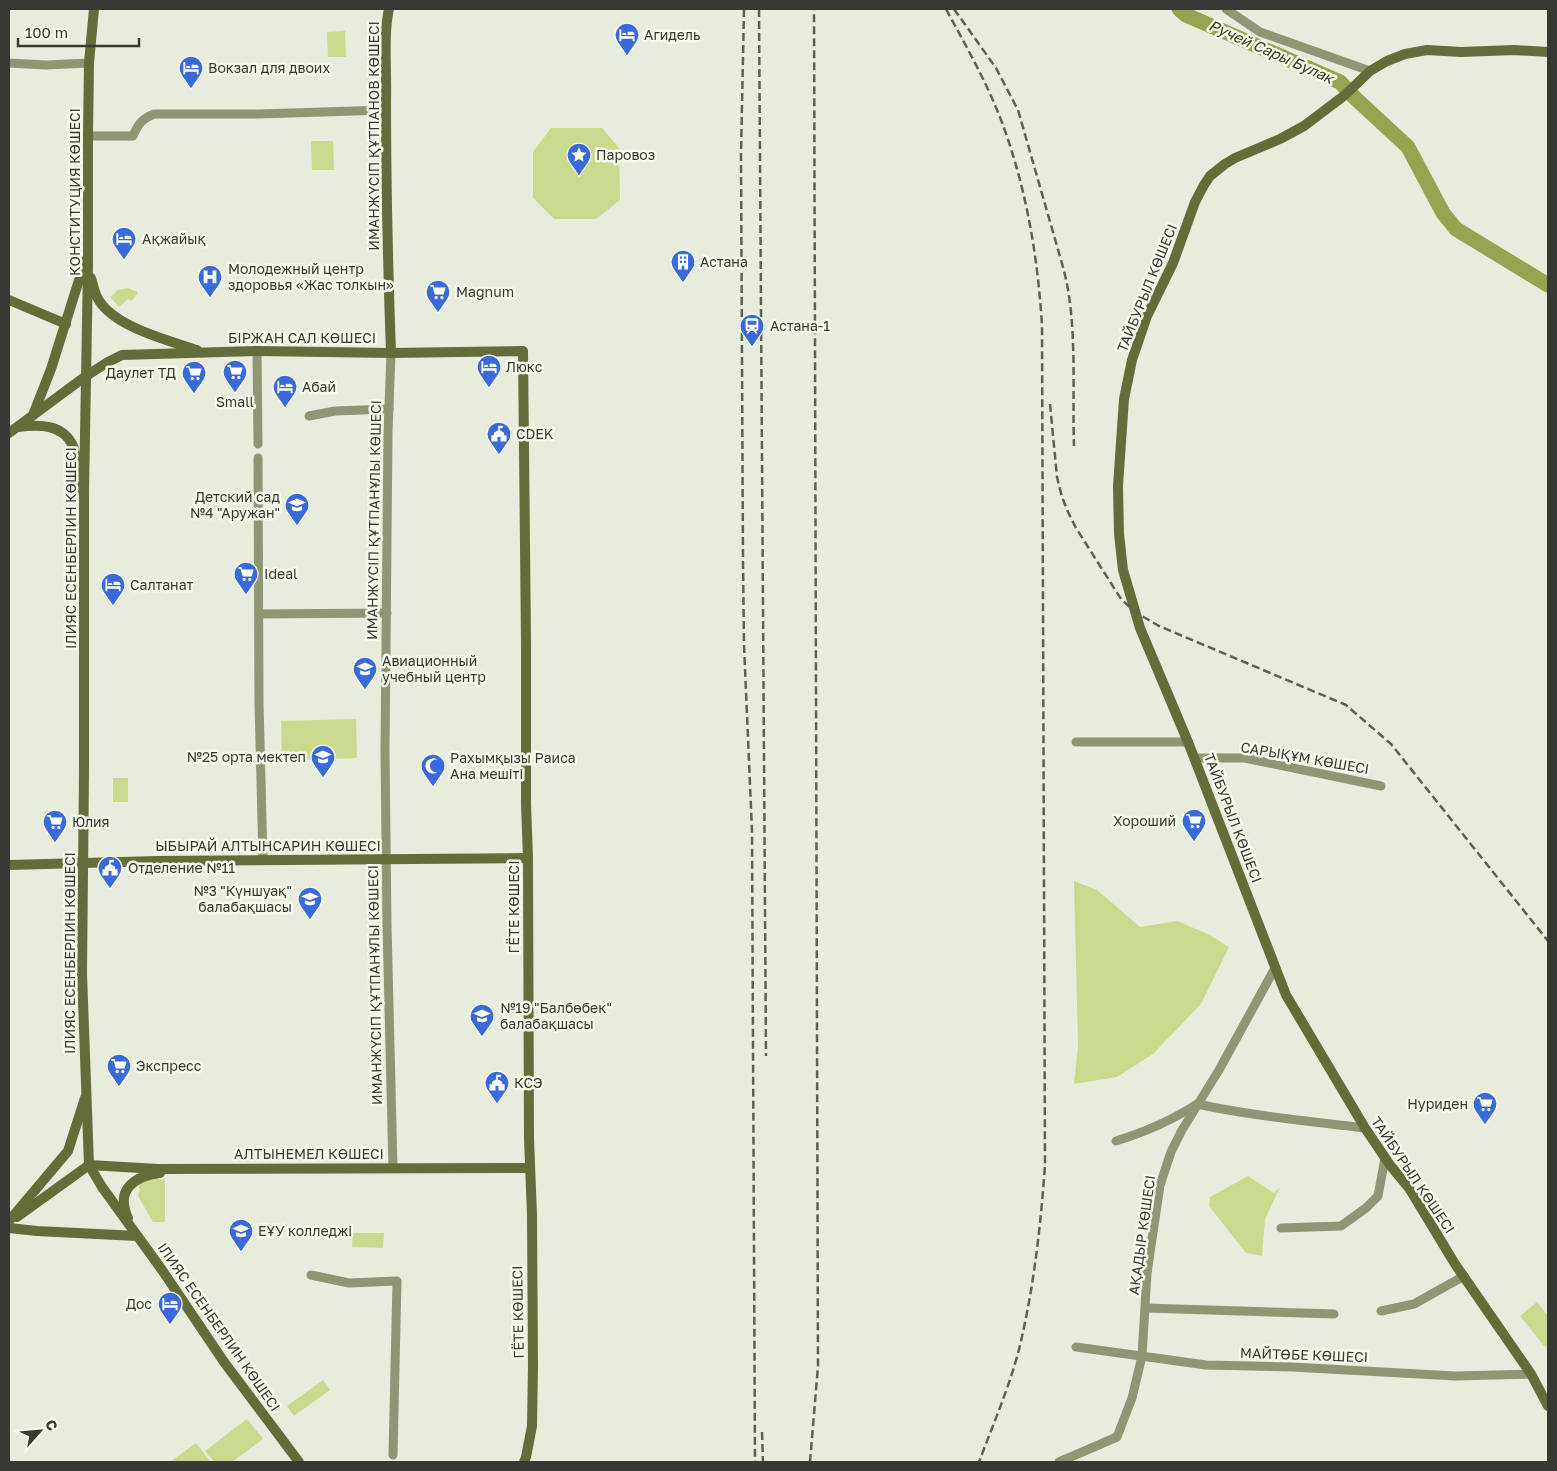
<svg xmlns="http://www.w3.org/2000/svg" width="1557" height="1471" font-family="'Golos Text',sans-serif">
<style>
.green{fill:#c9da8f}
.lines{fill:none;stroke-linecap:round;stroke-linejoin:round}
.river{stroke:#94a451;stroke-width:15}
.street{stroke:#8e9673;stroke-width:9}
.secondary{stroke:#636d39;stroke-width:10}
.rail{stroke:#5e6057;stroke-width:2.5;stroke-dasharray:8 4;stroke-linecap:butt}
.labels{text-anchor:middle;stroke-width:5;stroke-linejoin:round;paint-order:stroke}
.poi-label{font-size:14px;fill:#383933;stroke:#f5f9e9;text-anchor:start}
.street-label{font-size:14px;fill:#383933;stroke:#f5f9e9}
.water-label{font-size:15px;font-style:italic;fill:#373e1a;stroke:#f5f9e9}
</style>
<rect width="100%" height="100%" fill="#e8ecdc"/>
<g class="green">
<polygon points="345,31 346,57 328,57 327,32"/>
<polygon points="551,128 602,128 619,148 620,200 596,219 554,219 533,198 533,152"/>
<polygon points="311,141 333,141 334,170 312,170"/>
<polygon points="128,288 138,292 132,301 128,299 119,307 110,297 118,290"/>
<polygon points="356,719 357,758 282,761 281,721"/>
<rect x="113" y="778" width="15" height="24"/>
<polygon points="1074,881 1097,890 1140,927 1177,921 1208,934 1229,947 1201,1004 1153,1054 1117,1077 1074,1084 1078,1045"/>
<polygon points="1248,1176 1274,1193 1280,1187 1265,1219 1262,1256 1246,1253 1209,1206 1210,1197"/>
<polygon points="146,1177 165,1180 165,1222 153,1222 138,1196 140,1189 136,1185"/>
<polygon points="353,1233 384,1233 383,1248 352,1247"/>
<polygon points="1537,1302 1548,1316 1548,1345 1545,1347 1520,1316"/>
<polygon points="323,1380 330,1390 294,1416 287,1406"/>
<polygon points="247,1419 263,1439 232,1462 214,1462 205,1451"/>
<polygon points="196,1443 211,1462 170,1462"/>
</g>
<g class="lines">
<polyline class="river" points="1179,9 1186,15 1340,82 1355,98 1408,147 1443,213 1456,229 1548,285"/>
<g class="street">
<polyline points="1226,9 1260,32 1370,71"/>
<polyline points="9,63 46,65 89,63"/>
<path d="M88 136H133C138 124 142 119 154 114H259L386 110"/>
<polyline points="257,351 258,444"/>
<polyline points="391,353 388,433 385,751 387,925 393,1168"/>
<polyline points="309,416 335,411 389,409"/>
<polyline points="258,458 259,703 263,860"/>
<polyline points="259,614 387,613"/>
<polyline points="1076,742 1188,742"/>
<polyline points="1195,758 1245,758 1381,786"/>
<path d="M1116 1141C1145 1132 1171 1121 1197 1104 1252 1116 1309 1121 1365 1128"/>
<polyline points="1281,1228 1341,1226 1366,1208 1378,1196 1385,1158"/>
<polyline points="311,1275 349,1283 397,1281 393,1455"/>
<polyline points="1146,1308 1334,1314"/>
<polyline points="1381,1311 1414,1304 1464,1276"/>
<polyline points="1076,1347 1206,1365 1292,1367 1455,1376 1531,1374"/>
<polyline points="1059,1462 1117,1437 1132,1398 1142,1356 1147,1273 1160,1185 1171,1152 1182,1130 1219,1070 1275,968"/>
</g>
<g class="secondary">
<polyline points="94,9 89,63 88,136 88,266 84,492 84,770 82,974 89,1165 102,1187 162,1270 224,1362 299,1462"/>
<path d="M389 9C383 35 387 73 386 100 386 184 388 269 391 353"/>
<polyline points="1548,52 1514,50 1461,52 1427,50 1405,54 1387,61 1370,71 1345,95 1304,126 1280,139 1235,158 1225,164 1210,176 1204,185 1195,202 1173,263 1147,316 1132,360 1124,399 1118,486 1119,534 1123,570 1140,628 1188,742 1286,995 1365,1128 1390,1165 1409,1188 1455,1264 1531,1374 1548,1406"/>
<path d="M91 278C93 284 94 291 97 297 111 326 167 340 197 350"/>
<polyline points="9,300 66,324"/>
<polyline points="33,415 51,369 85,261"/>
<path d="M18 427C39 424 63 424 73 446 77 455 77 479 79 490"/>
<polyline points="9,433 86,376 108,362 122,355 257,351 391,353 523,351 526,642 526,804 528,858 529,1139 532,1215 533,1365 532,1426 526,1457 524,1462"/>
<polyline points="9,865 158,861 528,858"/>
<polyline points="89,1165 158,1169 530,1168"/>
<polyline points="17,1217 89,1165"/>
<path d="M128 1218C115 1190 134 1176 160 1173"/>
<polyline points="9,1221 68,1151 85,1098"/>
<polyline points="9,1228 37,1231 137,1236"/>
</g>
<g class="rail">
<polyline points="744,9 741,154 743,562 744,645 752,831 755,1462"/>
<polyline points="759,9 766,1056"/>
<path d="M946 9C967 48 989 86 1004 128 1027 192 1038 259 1042 326L1045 1165C1041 1221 1035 1277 1023 1332 1014 1377 995 1419 979 1462"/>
<path d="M954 9 996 68 1018 110 1063 267C1078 322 1072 389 1074 446"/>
<polyline points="1050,404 1057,477 1062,497 1068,512 1076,528 1121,599 1135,612 1159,626 1346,705 1391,744 1548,941"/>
<polyline points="762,1432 763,1462"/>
<polyline points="810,1462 818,1366 814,9"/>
</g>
</g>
<defs>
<symbol id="hotel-pin" viewBox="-11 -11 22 30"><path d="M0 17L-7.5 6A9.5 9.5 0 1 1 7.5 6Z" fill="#3a69d9" stroke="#f5f9e9"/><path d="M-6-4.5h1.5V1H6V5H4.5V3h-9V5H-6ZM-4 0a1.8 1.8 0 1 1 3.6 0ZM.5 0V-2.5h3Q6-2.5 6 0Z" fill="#fff"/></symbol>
<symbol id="sight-pin" viewBox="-11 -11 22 30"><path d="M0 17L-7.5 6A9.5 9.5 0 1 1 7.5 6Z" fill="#3a69d9" stroke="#f5f9e9"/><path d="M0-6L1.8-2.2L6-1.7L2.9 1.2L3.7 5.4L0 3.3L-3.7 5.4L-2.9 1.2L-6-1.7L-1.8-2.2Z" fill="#fff"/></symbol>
<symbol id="building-pin" viewBox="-11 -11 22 30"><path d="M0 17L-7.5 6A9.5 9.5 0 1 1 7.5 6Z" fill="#3a69d9" stroke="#f5f9e9"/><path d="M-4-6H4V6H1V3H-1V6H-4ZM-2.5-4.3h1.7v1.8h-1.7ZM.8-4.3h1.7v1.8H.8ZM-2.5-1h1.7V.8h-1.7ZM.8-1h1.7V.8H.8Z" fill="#fff"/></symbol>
<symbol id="hospital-pin" viewBox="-11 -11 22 30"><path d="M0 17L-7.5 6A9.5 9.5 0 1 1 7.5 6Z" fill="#3a69d9" stroke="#f5f9e9"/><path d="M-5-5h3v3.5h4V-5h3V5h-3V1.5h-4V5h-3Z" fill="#fff"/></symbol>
<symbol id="supermarket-pin" viewBox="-11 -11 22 30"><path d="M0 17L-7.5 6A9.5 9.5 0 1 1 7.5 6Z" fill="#3a69d9" stroke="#f5f9e9"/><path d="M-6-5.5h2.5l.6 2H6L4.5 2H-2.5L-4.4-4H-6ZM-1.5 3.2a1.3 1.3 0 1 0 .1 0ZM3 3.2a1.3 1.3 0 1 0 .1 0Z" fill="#fff"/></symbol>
<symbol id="station-pin" viewBox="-11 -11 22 30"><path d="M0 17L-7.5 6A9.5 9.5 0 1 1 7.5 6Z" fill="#3a69d9" stroke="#f5f9e9"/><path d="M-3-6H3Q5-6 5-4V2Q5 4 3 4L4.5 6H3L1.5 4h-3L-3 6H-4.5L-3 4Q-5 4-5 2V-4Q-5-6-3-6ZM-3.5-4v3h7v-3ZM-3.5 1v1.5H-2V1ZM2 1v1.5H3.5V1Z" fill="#fff"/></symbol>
<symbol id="civic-pin" viewBox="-11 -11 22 30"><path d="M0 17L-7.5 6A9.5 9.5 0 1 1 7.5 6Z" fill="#3a69d9" stroke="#f5f9e9"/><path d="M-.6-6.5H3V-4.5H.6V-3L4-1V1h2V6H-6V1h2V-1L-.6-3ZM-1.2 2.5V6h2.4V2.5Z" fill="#fff"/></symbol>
<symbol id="school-pin" viewBox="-11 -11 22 30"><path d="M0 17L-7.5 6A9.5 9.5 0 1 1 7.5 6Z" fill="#3a69d9" stroke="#f5f9e9"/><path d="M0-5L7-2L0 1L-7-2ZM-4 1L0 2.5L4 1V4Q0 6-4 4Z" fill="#fff"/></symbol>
<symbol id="university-pin" viewBox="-11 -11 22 30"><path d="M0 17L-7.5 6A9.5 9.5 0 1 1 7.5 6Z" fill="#3a69d9" stroke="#f5f9e9"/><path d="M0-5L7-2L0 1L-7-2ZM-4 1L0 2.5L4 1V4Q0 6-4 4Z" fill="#fff"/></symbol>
<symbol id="mosque-pin" viewBox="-11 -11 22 30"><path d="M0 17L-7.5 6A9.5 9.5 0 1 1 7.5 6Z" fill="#3a69d9" stroke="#f5f9e9"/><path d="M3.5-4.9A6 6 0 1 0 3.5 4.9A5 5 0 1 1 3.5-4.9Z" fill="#fff"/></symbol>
</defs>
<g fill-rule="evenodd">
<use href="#hotel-pin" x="613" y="21" width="28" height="38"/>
<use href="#hotel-pin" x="177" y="54" width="28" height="38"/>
<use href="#sight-pin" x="565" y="141" width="28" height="38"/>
<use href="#hotel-pin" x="110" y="225" width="28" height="38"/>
<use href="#building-pin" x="669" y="248" width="28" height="38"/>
<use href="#hospital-pin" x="196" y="263" width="28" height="38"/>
<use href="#supermarket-pin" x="424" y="278" width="28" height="38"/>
<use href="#station-pin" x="738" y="312" width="28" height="38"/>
<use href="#hotel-pin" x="475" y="353" width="28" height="38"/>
<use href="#supermarket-pin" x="221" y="358" width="28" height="38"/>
<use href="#supermarket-pin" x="180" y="359" width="28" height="38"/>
<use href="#hotel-pin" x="271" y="373" width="28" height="38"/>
<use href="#civic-pin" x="485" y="420" width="28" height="38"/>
<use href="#school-pin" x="283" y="491" width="28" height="38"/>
<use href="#supermarket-pin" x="232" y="560" width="28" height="38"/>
<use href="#hotel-pin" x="99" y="571" width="28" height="38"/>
<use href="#university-pin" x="351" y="655" width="28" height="38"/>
<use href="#school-pin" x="309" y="743" width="28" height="38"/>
<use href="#mosque-pin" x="419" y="752" width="28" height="38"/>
<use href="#supermarket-pin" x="1180" y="807" width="28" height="38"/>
<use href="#supermarket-pin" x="41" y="808" width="28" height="38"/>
<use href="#civic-pin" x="96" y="854" width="28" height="38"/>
<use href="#school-pin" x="296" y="885" width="28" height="38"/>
<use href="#school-pin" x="468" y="1002" width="28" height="38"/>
<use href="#supermarket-pin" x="105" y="1052" width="28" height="38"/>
<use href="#civic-pin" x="483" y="1069" width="28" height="38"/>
<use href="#supermarket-pin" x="1471" y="1090" width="28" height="38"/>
<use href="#university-pin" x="227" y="1217" width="28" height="38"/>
<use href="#hotel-pin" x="156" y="1290" width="28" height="38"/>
</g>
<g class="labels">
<g class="poi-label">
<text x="644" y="40">Агидель</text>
<text x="208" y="73">Вокзал для двоих</text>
<text x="596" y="160">Паровоз</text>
<text x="142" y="244">Ақжайық</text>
<text x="700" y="267">Астана</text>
<text x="228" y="274">Молодежный центр<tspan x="228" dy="16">здоровья «Жас толкын»</tspan></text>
<text x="456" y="297">Magnum</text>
<text x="770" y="331">Астана-1</text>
<text x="506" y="372">Люкс</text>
<text x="176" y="378" text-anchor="end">Даулет ТД</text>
<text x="302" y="392">Абай</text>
<text x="235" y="407" text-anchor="middle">Small</text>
<text x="516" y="439">CDEK</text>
<text x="280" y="502" text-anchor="end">Детский сад<tspan x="280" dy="16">№4 "Аружан"</tspan></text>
<text x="264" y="579">Ideal</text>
<text x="130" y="590">Салтанат</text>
<text x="382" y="666">Авиационный<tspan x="382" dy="16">учебный центр</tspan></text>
<text x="306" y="762" text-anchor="end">№25 орта мектеп</text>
<text x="450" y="763">Рахымқызы Раиса<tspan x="450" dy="16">Ана мешіті</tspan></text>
<text x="1176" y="826" text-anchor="end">Хороший</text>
<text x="72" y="827">Юлия</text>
<text x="128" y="873">Отделение №11</text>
<text x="292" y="896" text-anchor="end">№3 "Күншуақ"<tspan x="292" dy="16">балабақшасы</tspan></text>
<text x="500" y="1013">№19 "Балбөбек"<tspan x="500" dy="16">балабақшасы</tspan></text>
<text x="136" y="1071">Экспресс</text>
<text x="514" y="1088">КСЭ</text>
<text x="1468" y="1109" text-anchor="end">Нуриден</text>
<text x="258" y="1236">ЕҰУ колледжі</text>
<text x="152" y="1309" text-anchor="end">Дос</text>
</g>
<g class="street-label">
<text transform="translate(374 136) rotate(-90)" y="5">ИМАНЖҮСІП ҚҰТПАНОВ КӨШЕСІ</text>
<text transform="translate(75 192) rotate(-90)" y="5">КОНСТИТУЦИЯ КӨШЕСІ</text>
<text transform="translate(1147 288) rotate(-68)" y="5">ТАЙБУРЫЛ КӨШЕСІ</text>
<text x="302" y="343">БІРЖАН САЛ КӨШЕСІ</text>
<text transform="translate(374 520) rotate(-89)" y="5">ИМАНЖҮСІП ҚҰТПАНҰЛЫ КӨШЕСІ</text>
<text transform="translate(71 548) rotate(-90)" y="5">ІЛИЯС ЕСЕНБЕРЛИН КӨШЕСІ</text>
<text transform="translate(1305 758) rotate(10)" y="5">САРЫҚҰМ КӨШЕСІ</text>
<text transform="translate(1233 818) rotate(69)" y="5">ТАЙБУРЫЛ КӨШЕСІ</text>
<text x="268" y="851">ЫБЫРАЙ АЛТЫНСАРИН КӨШЕСІ</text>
<text transform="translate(514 907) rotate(-90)" y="5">ГЁТЕ КӨШЕСІ</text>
<text transform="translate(70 953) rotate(-90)" y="5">ІЛИЯС ЕСЕНБЕРЛИН КӨШЕСІ</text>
<text transform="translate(375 985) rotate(-91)" y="5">ИМАНЖҮСІП ҚҰТПАНҰЛЫ КӨШЕСІ</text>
<text x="309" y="1159">АЛТЫНЕМЕЛ КӨШЕСІ</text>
<text transform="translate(1413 1175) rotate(56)" y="5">ТАЙБУРЫЛ КӨШЕСІ</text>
<text transform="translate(1142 1235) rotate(-82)" y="5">АҚАДЫР КӨШЕСІ</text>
<text transform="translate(518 1312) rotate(-91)" y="5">ГЁТЕ КӨШЕСІ</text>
<text transform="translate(219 1327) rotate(55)" y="5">ІЛИЯС ЕСЕНБЕРЛИН КӨШЕСІ</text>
<text transform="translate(1304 1355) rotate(2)" y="5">МАЙТӨБЕ КӨШЕСІ</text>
</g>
<g class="water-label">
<text transform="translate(1271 52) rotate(24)" y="5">Ручей Сары Булак</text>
</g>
</g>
<rect width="1557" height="1471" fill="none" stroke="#383933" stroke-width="20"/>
<g transform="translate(40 1431) rotate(63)" stroke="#f5f9e9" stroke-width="4" paint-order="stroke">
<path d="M0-4L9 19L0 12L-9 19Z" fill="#383933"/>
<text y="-8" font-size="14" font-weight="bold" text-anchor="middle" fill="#383933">С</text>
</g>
<path d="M18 38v8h121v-8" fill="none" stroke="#383933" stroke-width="2.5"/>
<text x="25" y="38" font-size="15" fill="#383933" stroke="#f5f9e9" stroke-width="4" paint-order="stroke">100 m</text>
</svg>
